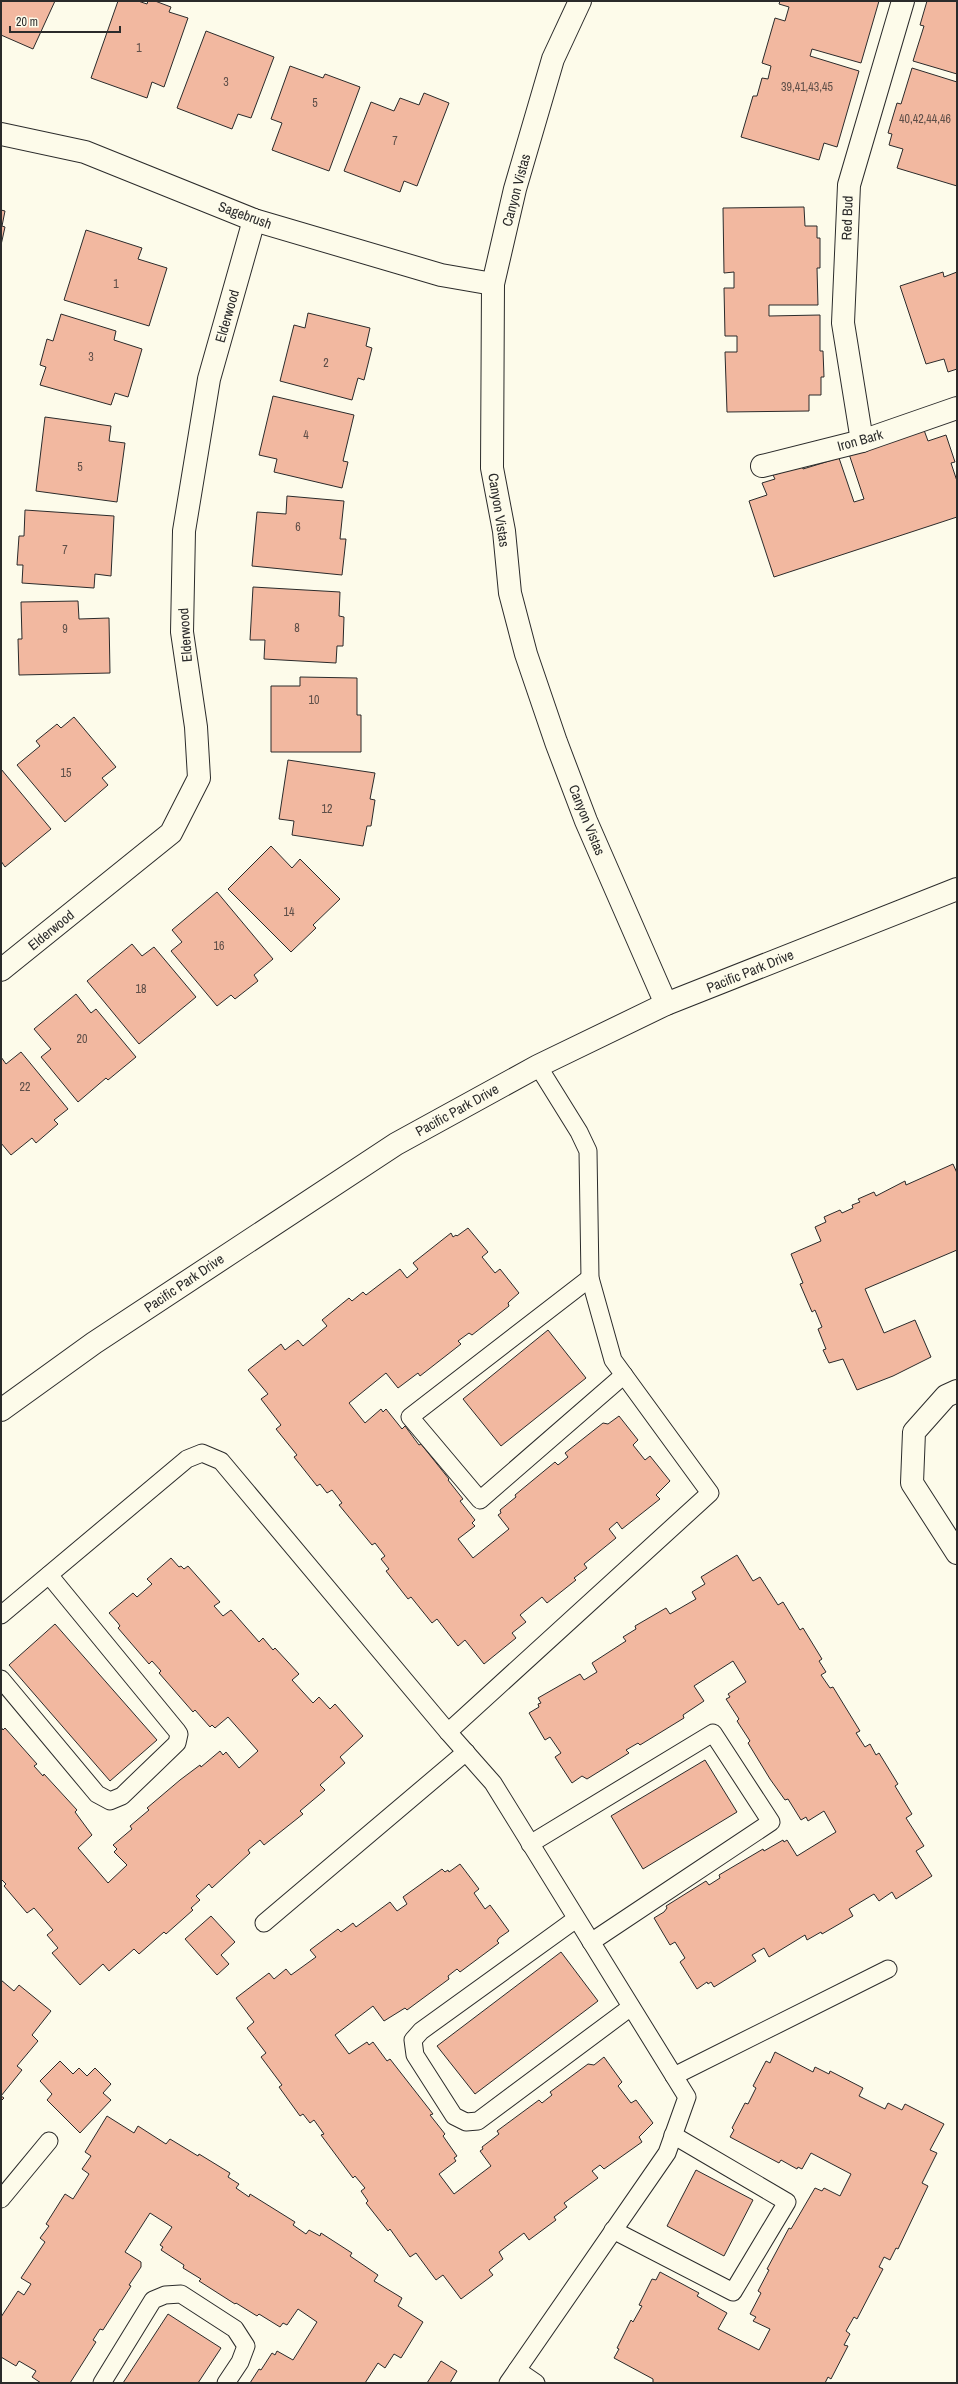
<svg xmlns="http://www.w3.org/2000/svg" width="958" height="2384" font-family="'Archivo Narrow',sans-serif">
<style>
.building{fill:#f2b8a0;stroke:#2b2b2b}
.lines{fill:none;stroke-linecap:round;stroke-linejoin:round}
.service-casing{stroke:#2b2b2b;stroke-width:19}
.minor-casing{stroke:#2b2b2b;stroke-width:24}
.tertiary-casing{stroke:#2b2b2b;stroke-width:24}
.secondary-casing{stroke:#2b2b2b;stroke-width:24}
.service{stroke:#fdfbea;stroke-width:17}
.minor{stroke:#fdfbea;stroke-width:22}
.tertiary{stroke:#fdfbea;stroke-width:22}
.secondary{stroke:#fdfbea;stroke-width:22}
.labels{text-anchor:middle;stroke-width:3;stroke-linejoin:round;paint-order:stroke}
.number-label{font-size:12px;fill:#5d4e48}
.street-label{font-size:14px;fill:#2b2b2b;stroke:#fdfbea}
</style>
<rect width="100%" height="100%" fill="#fdfbea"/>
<g class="building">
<polygon points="1,1 55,1 33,49 1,35"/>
<polygon points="118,1 138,1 147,4 148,1 155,1 171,7 169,12 188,18 164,87 152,82 147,98 91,78"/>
<polygon points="780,1 879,1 861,63 812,49 810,56 859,71 837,147 824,143 819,160 741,137 753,96 757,96 762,78 768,79 771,66 762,63 775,18 785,21 789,7 779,4"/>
<polygon points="927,1 957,1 957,74 913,61 924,26 920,25"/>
<polygon points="206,31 274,57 251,118 238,114 232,129 177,108"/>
<polygon points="290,66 323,78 325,74 360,87 329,171 272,150 282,123 271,119"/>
<polygon points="912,68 957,82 957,186 897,168 903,149 889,145 892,134 888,133 897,103 901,104"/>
<polygon points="424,93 449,103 417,186 404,181 400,192 344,171 371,102 394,111 400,98 419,105"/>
<polygon points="804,207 805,226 817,226 817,238 820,238 820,268 817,268 818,305 769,305 769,316 820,315 820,351 823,351 824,377 821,377 821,395 809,395 809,411 727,412 725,352 737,352 737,336 725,336 724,288 734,288 734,272 724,273 723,208"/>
<polygon points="1,210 5,211 2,226 5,227 1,245"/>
<polygon points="86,230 142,248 138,259 167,268 149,326 64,300"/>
<polygon points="943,272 944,277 957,272 957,369 948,372 944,359 926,364 900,286"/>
<polygon points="308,313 370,328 366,346 372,348 364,380 358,378 352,400 280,381 294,325 305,328"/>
<polygon points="61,314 116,331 114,340 142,349 128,397 115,393 111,405 40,385 46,367 40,365 47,339 53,341"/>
<polygon points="273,396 354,415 343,461 348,462 342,488 274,472 277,459 259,455"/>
<polygon points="45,417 111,426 109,441 125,443 117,502 36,491"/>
<polygon points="924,430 928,441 946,435 955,462 951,463 957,481 957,517 774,577 749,501 767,495 762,483 775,479 773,475 802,466 803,469 839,458 854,502 864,499 849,454"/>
<polygon points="287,496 344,501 340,539 346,539 342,575 252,566 257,512 286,514"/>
<polygon points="25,510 114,516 111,576 95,574 94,588 22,583 23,565 17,565 19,536 24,536"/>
<polygon points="253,587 340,592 339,616 344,617 343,646 337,646 336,663 264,659 265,640 250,640"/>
<polygon points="78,601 79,619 109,618 110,673 19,675 18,639 22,639 21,602"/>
<polygon points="300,677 357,678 357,715 361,715 361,752 271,752 271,686 300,686"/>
<polygon points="74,717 116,767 102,778 108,785 65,822 17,765 40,746 36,741 57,724 61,728"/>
<polygon points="288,760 375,773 370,799 375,800 371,826 367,826 363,846 292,835 294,821 279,819"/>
<polygon points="1,769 51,829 5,867 1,861"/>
<polygon points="271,846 292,868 300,859 340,899 313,925 316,928 291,952 228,889"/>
<polygon points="217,892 273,959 254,975 258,981 235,999 231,995 217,1006 171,951 182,942 172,930"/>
<polygon points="132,944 142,956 154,947 196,997 139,1044 87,981"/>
<polygon points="76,994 91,1013 96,1009 136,1057 108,1080 106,1078 78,1102 41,1057 51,1049 34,1029"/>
<polygon points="21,1052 68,1109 54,1120 58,1124 36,1143 32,1138 11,1155 1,1143 1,1057 6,1064"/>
<polygon points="953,1164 957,1173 957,1250 865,1289 884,1333 915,1320 931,1357 893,1376 857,1390 843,1359 829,1363 823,1350 826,1349 818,1329 822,1327 815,1310 812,1312 800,1284 803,1283 791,1254 821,1241 815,1227 826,1222 824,1217 840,1210 842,1213 853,1208 852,1205 860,1202 858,1199 874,1192 876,1196 905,1181 906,1185"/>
<polygon points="468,1228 488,1252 482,1257 495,1273 500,1269 519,1293 510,1301 508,1303 509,1306 472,1335 469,1333 458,1341 461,1344 420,1376 418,1373 398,1388 386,1373 349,1403 365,1423 381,1409 383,1412 386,1409 402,1429 405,1426 419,1445 421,1444 449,1479 448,1480 463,1499 460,1501 475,1520 472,1523 475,1526 458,1539 473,1558 509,1529 498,1515 501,1513 500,1510 516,1497 515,1495 555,1462 558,1465 568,1457 565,1453 603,1423 608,1424 619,1416 638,1440 633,1445 645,1460 650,1456 670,1481 656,1495 660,1499 622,1529 617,1522 609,1529 616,1538 584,1564 587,1568 574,1578 576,1580 547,1603 542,1597 520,1615 526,1622 512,1633 516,1638 484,1664 465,1640 458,1646 437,1619 432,1623 411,1597 408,1599 386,1571 389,1569 381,1559 385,1556 375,1543 372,1545 339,1505 342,1503 332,1490 327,1493 320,1484 317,1486 294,1457 297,1455 276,1429 281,1425 261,1399 268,1394 248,1370 281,1344 285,1350 298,1340 303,1346 327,1326 322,1320 349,1298 352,1301 363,1292 366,1295 400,1269 407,1278 418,1269 413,1263 451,1233 453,1237 456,1235 457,1236"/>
<polygon points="548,1330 586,1378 501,1446 463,1399"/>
<polygon points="737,1555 753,1581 760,1577 778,1605 783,1602 800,1630 803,1628 822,1659 819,1661 826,1672 821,1675 830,1688 833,1687 860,1731 856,1733 865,1747 870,1744 876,1755 879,1753 898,1784 895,1786 912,1814 906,1818 924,1846 916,1851 932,1876 896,1899 892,1892 879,1901 874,1894 849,1909 853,1916 822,1934 821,1932 807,1940 805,1935 769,1957 764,1948 752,1955 756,1961 714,1987 711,1982 708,1984 707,1982 697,1989 680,1962 685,1958 675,1942 670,1945 654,1918 664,1912 667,1908 666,1906 706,1881 709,1885 720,1878 719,1875 763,1849 764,1851 783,1840 784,1842 787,1840 797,1856 836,1832 824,1811 808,1821 806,1817 801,1820 788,1799 785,1800 770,1779 748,1743 750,1741 737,1721 739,1719 726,1699 730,1697 728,1694 746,1682 733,1661 694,1686 704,1701 683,1715 684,1718 640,1745 638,1743 626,1750 629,1753 587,1779 582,1776 572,1783 555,1757 561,1753 550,1737 545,1740 529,1713 539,1707 538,1704 541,1703 538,1698 580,1674 584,1680 597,1672 592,1663 626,1641 623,1637 636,1629 635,1626 666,1608 670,1614 696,1599 692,1592 705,1584 701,1577"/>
<polygon points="171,1558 179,1567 181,1566 184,1569 188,1566 220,1602 214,1606 223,1616 231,1610 259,1642 263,1638 273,1650 275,1648 299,1674 292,1680 313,1703 319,1697 330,1709 335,1704 363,1736 340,1757 345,1763 320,1785 325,1790 300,1811 303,1814 264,1845 260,1840 248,1850 250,1853 212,1888 209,1884 196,1896 200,1900 191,1908 193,1910 166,1934 164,1932 139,1954 134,1949 109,1971 103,1964 80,1985 52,1953 58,1948 47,1935 53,1930 34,1908 27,1913 4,1886 6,1884 1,1879 1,1727 3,1730 5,1728 37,1764 34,1766 43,1776 44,1774 77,1810 75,1812 92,1835 78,1848 108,1883 127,1865 114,1852 117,1849 113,1845 132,1829 130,1826 149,1810 147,1808 180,1780 200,1765 201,1767 220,1751 223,1755 226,1752 239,1768 258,1751 228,1717 215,1728 212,1725 210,1727 195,1710 193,1712 159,1673 161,1671 152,1661 149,1664 118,1628 120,1626 118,1623 109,1613 133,1593 137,1597 152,1584 147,1579"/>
<polygon points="55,1624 157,1740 110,1781 9,1665"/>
<polygon points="705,1760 737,1812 643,1869 611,1816"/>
<polygon points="460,1864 479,1889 474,1893 485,1909 490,1905 509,1931 499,1938 497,1941 499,1943 460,1972 457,1969 448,1976 449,1979 407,2010 405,2008 384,2021 373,2006 335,2035 349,2054 367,2042 369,2045 373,2042 387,2061 390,2059 433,2114 430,2115 445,2134 443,2136 457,2156 454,2158 456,2161 439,2174 454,2194 491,2166 480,2151 483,2149 482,2147 499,2134 497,2131 539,2100 542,2103 552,2095 550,2092 588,2064 594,2065 604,2057 622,2082 618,2086 631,2103 636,2100 653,2123 639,2137 642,2142 604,2169 600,2165 592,2171 598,2178 564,2203 567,2207 554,2217 556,2220 529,2240 524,2233 499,2252 503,2259 489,2270 493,2275 461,2299 443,2275 436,2280 416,2253 410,2257 390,2229 388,2231 366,2203 368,2201 361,2191 365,2188 355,2176 353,2178 321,2135 324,2134 314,2120 310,2123 303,2114 300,2116 279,2087 282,2085 261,2057 266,2053 247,2028 254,2022 236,1998 269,1973 274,1979 286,1969 291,1975 316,1957 310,1950 338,1929 341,1932 353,1923 356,1927 390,1902 397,1911 407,1904 403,1897 442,1869 445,1872 448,1870 449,1872"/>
<polygon points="211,1916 235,1942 221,1955 229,1964 217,1975 185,1939"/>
<polygon points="561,1952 598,2001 475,2094 437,2046"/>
<polygon points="1,1980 14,1991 19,1985 51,2011 32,2035 38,2041 17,2066 22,2070 1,2096 4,2098 1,2101"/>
<polygon points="775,2052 813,2072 815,2067 829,2074 830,2071 863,2088 859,2096 885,2109 888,2103 902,2110 905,2104 944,2124 930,2150 937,2153 922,2183 928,2186 898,2249 896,2248 890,2260 884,2257 879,2267 883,2269 857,2319 854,2317 846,2331 850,2334 844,2345 848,2346 831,2379 828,2377 825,2383 653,2383 653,2379 614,2358 619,2349 617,2348 631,2320 633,2322 642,2306 639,2305 652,2279 656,2280 660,2272 699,2293 697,2296 727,2313 718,2329 759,2350 770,2329 753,2321 756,2317 750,2314 761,2293 758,2291 769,2270 767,2269 789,2228 791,2229 815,2188 822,2191 824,2188 840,2196 851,2174 811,2153 802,2169 798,2167 797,2169 781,2160 779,2163 730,2137 734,2130 732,2128 745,2103 748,2104 756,2088 753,2086 766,2061 770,2063"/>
<polygon points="60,2061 73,2074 79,2068 87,2076 95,2068 111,2084 103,2093 111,2100 80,2133 47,2100 52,2094 40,2081"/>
<polygon points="107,2116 134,2133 138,2126 166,2144 170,2139 198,2156 199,2154 230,2173 228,2177 239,2184 236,2188 249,2197 250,2194 295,2222 293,2225 306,2234 309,2230 320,2236 321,2233 352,2253 350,2256 378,2275 374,2281 402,2298 398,2306 423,2322 401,2358 394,2354 385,2368 378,2363 365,2383 250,2383 259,2369 261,2370 272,2353 275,2355 277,2351 293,2360 317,2322 298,2309 287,2325 283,2323 280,2327 259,2314 257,2316 236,2303 235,2304 199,2281 201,2279 183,2268 184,2265 161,2250 163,2247 160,2245 172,2227 150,2213 125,2252 141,2262 141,2267 129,2285 131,2286 103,2330 100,2329 93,2340 96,2342 70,2383 41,2383 32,2377 36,2371 19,2361 16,2366 1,2357 1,2317 18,2291 24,2295 31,2284 21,2278 45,2242 40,2238 49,2226 46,2224 65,2194 73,2199 89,2174 82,2169 91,2156 85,2152"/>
<polygon points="696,2170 753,2200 724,2256 667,2226"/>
<polygon points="168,2314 221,2348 198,2383 123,2383"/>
<polygon points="441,2361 457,2371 450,2383 427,2383"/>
</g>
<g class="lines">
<defs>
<g id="service">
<polyline points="590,1278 410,1417 480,1500 624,1375"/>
<polyline points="1,1615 187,1459 202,1453 221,1461 448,1732 493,1783 687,2097 667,2153 508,2383"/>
<polyline points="1,1679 97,1794 110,1801 122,1796 177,1743 179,1734 177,1731 49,1575"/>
<polyline points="448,1732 710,1493 613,1360 590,1278 588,1151 579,1132 538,1066"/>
<polyline points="530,1844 713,1733 771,1822 591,1942"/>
<polyline points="576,1919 421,2031 413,2040 415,2055 454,2116 466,2122 478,2121 631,2007"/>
<polyline points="264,1923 466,1752"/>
<polyline points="674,2076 888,1969"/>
<polyline points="1,2199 49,2141"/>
<polyline points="613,2230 733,2292 787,2202 673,2135"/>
<polyline points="517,2370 536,2383"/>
<polyline points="102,2383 153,2300 165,2295 181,2294 235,2329 246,2346 240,2362 226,2383"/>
</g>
<g id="minor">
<polyline points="1,134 85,152 254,220 441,275 493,284"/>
<polyline points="862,441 843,323 849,185 903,1"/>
<polyline points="762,466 862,441 957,408"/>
<polyline points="1,970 171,833 199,778 196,727 182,632 184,531 209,379 254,220"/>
<polyline points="957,1391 946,1396 914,1432 912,1483 957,1553"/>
</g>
<polyline id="tertiary" points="580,1 553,59 515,189 493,284 492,468 504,531 510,593 526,654 556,742 586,821 666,1004"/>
<polyline id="secondary" points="1,1410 94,1343 396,1144 538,1066 666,1004 957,889"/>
</defs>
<use href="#service" class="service-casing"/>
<use href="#minor" class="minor-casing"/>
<use href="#tertiary" class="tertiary-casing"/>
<use href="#secondary" class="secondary-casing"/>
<use href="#service" class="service"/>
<use href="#minor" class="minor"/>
<use href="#tertiary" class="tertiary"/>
<use href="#secondary" class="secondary"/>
</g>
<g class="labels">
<g class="number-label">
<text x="139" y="52">1</text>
<text x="226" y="86">3</text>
<text x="807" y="91">39,41,43,45</text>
<text x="315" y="107">5</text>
<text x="925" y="123">40,42,44,46</text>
<text x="395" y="145">7</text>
<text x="116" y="288">1</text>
<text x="91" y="361">3</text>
<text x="326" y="367">2</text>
<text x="306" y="439">4</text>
<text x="80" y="471">5</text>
<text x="298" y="531">6</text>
<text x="65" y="554">7</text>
<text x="297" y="632">8</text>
<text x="65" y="633">9</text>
<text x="314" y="704">10</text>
<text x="66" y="777">15</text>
<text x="327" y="813">12</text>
<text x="289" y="916">14</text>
<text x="219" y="950">16</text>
<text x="141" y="993">18</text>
<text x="82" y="1043">20</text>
<text x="25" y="1091">22</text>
</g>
<g class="street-label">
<text transform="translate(516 190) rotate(-75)" y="5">Canyon Vistas</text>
<text transform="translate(245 215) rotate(20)" y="5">Sagebrush</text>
<text transform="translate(847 218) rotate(-88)" y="5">Red Bud</text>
<text transform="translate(227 316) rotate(-74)" y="5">Elderwood</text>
<text transform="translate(860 440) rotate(-16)" y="5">Iron Bark</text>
<text transform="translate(499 510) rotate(81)" y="5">Canyon Vistas</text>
<text transform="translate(185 635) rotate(-94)" y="5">Elderwood</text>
<text transform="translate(587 820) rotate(68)" y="5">Canyon Vistas</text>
<text transform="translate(51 930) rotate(-39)" y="5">Elderwood</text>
<text transform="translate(750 971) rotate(-22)" y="5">Pacific Park Drive</text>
<text transform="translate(457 1110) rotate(-29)" y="5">Pacific Park Drive</text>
<text transform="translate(184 1283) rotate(-34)" y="5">Pacific Park Drive</text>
</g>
</g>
<rect width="958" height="2384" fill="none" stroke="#2b2b2b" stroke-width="4"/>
<path d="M10 26v6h110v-6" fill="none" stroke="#2b2b2b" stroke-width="2"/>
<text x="16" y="26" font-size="12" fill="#2b2b2b" stroke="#fdfbea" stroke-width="3" paint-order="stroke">20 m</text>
</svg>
